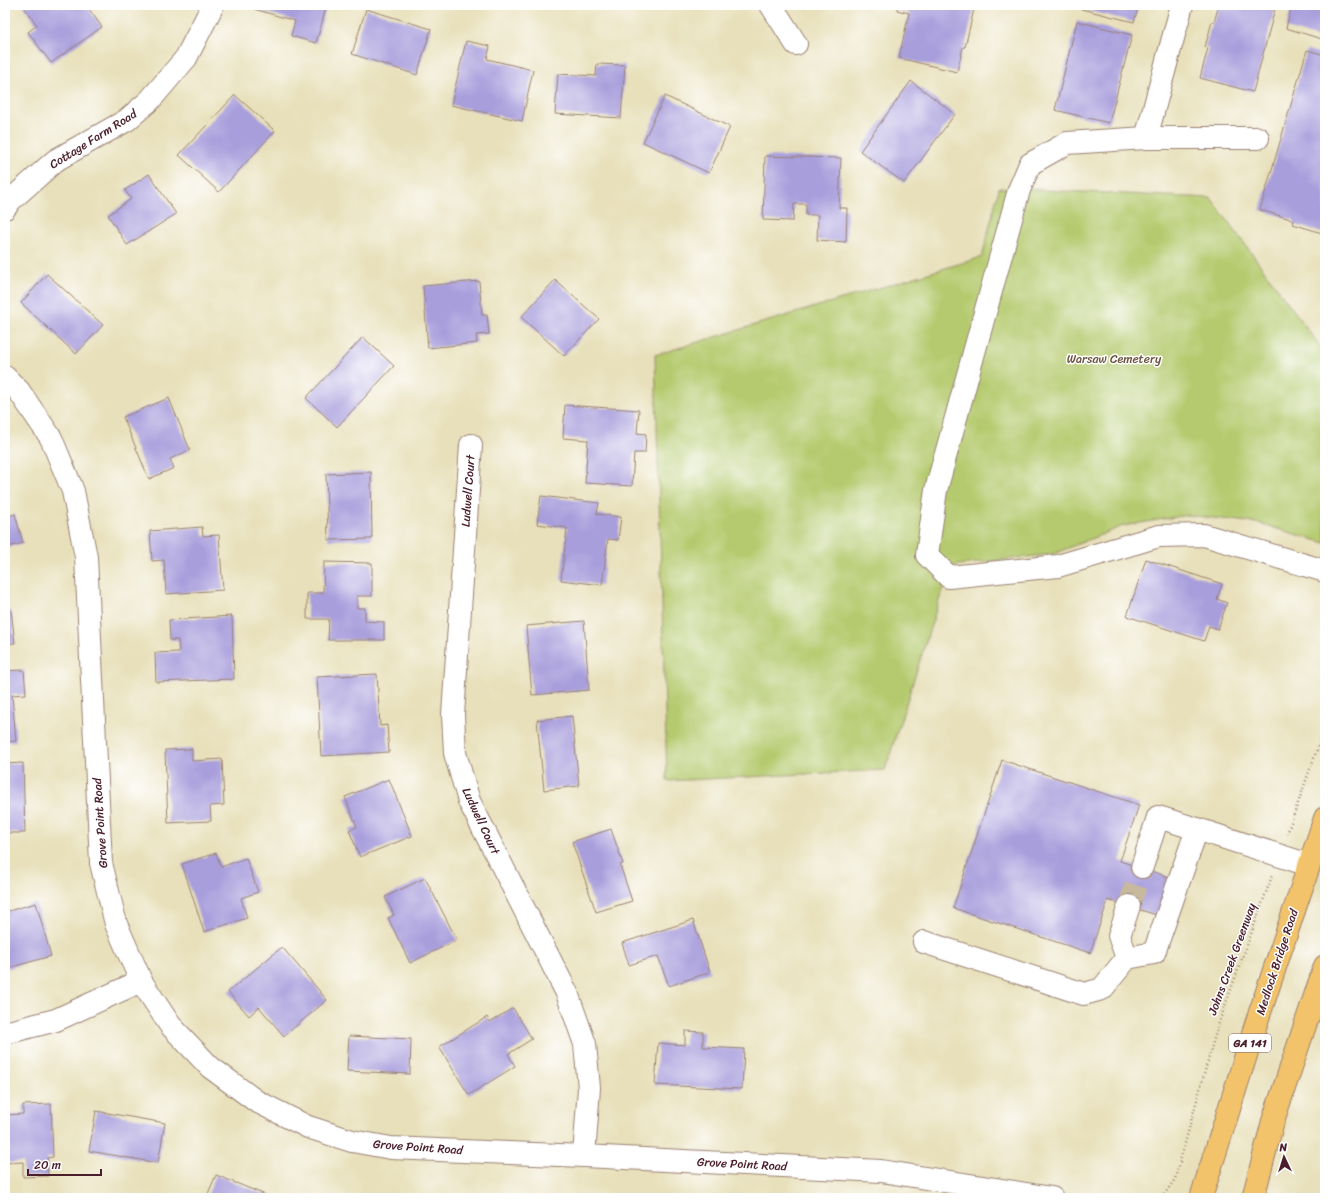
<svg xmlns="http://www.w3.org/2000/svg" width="1330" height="1203" font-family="Sriracha,sans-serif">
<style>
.green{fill:#b5ca6e;stroke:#80744c}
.building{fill:#a89edc}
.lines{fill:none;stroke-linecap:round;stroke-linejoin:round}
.minor-tunnel{stroke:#c8b99d;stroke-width:22;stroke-dasharray:22 11;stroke-linecap:butt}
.minor-casing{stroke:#998072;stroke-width:24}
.highway-casing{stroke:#998072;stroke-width:24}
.path{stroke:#998072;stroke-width:2.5;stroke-dasharray:1 3;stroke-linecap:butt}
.minor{stroke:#fff;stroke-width:22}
.highway{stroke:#f2c36a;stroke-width:22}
.labels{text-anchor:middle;stroke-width:3;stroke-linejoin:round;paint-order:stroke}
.shield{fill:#fff;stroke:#80626b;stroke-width:1}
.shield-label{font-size:11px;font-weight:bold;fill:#4a1f2b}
.street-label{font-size:12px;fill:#4a1f2b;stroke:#fff}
.park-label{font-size:12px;fill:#6a523f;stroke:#fff}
</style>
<rect width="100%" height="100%" fill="#fff"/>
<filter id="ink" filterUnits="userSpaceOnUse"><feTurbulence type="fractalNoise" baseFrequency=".025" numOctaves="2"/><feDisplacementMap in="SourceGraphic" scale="8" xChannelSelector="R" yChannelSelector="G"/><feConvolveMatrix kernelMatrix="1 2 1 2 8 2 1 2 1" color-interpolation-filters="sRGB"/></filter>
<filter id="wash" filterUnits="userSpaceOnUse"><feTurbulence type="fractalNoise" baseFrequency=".012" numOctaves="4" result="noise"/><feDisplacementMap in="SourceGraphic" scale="16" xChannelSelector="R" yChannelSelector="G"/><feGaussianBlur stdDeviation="0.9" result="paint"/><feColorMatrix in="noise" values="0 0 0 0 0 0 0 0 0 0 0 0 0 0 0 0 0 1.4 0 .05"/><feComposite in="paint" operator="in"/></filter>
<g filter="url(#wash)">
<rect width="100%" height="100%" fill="#e8e0ba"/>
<polygon class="green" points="999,188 1211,198 1325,353 1325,543 1258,523 1187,515 1123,526 1053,554 950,566 885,770 667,781 655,355 982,257"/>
<g id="blocks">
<g class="building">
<polygon points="27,5 86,5 102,27 51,63 28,32 37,25 24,7"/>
<polygon points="256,5 327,5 316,43 291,36 295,21 254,9"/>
<polygon points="898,5 975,5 965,47 963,47 957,72 899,58 909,13 897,10"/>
<polygon points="1082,5 1139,5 1134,22 1081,9"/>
<polygon points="1219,5 1276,5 1253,92 1200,78 1208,48 1205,47 1212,22 1214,22"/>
<polygon points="1292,5 1325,5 1325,40 1286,28"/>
<polygon points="366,9 431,29 417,75 352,54"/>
<polygon points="1077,21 1132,35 1109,123 1055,110"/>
<polygon points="466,41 490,46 487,59 533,70 522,121 451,105"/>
<polygon points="1307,50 1325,55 1325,234 1293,224 1294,220 1260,210"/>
<polygon points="597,64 625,65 621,118 555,114 558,74 596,76"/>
<polygon points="911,81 955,114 904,183 860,151"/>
<polygon points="235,95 275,131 219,192 179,155"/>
<polygon points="665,96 730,127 709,173 643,142"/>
<polygon points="765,156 841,158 839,208 847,208 846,242 817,240 818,215 806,215 806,204 794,204 793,221 763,220"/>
<polygon points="149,174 176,214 127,245 108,215 131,199 125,190"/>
<polygon points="47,274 103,325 76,354 21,303"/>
<polygon points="555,280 599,319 564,356 521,317"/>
<polygon points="479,281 482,315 487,315 489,334 476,335 477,343 428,348 423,286"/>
<polygon points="363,337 394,366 337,427 306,398"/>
<polygon points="169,398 190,450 170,459 174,468 149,479 123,417"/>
<polygon points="565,405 639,410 637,433 646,434 645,453 634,453 632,486 585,483 588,440 563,438"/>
<polygon points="371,472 372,539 328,540 326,474"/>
<polygon points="541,496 599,503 597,514 621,517 618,540 608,539 602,585 561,580 567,528 537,524"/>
<polygon points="15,514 23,543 5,548 5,517"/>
<polygon points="202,527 203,536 219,535 223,590 166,594 164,560 152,561 150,531"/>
<polygon points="1146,559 1222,584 1217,599 1227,603 1218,629 1209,626 1204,641 1127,616"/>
<polygon points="324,562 372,563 372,596 357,596 357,608 365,608 365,621 384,622 384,640 328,640 329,619 307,619 307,593 323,593"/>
<polygon points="11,610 15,643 5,644 5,611"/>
<polygon points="232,616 234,679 156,682 155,653 179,652 178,640 170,640 169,620"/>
<polygon points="584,621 589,690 532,695 526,626"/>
<polygon points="24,670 26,694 12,695 16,741 5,742 5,671"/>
<polygon points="377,674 380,726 387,725 389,752 321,756 317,677"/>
<polygon points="572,716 579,786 544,790 537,720"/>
<polygon points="192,749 192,761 222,759 224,805 210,806 211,821 168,823 165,750"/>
<polygon points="1002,760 1139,805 1120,861 1172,878 1160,916 1108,900 1090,953 953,908"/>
<polygon points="23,763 25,833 5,833 5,764"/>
<polygon points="389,779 412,836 360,857 349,830 357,827 345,797"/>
<polygon points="611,829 623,864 620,865 632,901 596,912 572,842"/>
<polygon points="216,853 221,867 246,858 258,892 241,898 247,918 204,932 182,864"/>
<polygon points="425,878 457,940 410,963 388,918 394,915 385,897"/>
<polygon points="36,903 51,956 5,969 5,912"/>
<polygon points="693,920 710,972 669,986 658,956 629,965 622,943"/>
<polygon points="282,947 327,1000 284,1036 259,1007 249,1016 228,992"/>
<polygon points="513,1008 532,1039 508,1054 515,1066 469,1095 439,1047 487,1017 490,1022"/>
<polygon points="685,1031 703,1032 703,1047 744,1049 742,1089 655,1085 658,1043 685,1045"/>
<polygon points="349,1036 411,1039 410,1074 347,1071"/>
<polygon points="51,1104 53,1157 47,1158 48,1176 23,1177 23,1162 5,1163 5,1115 23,1114 23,1105"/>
<polygon points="96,1111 165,1123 158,1163 89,1151"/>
<polygon points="216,1175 273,1198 212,1198 207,1196"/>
</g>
</g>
</g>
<g filter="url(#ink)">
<use href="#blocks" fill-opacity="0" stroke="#998072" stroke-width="1"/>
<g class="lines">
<polyline class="minor-tunnel" points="1129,906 1142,867"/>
<defs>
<g id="minor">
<polyline points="771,5 796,44"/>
<polyline points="1182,5 1146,138 1258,138"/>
<polyline points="1146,138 1067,143 1030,164 1019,190 936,490 927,555 949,577 1058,566 1159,536 1204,535 1325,571"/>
<polyline points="5,208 11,200 56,160 127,120 150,100 186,58 213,5"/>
<polyline points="5,377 19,391 51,438 73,491 86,557 101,863 116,924 141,981 170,1025 210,1067 256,1101 308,1127 352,1141 391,1148 584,1156 881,1171 1052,1198"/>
<polyline points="471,445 453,715 455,753 469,801 567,993 585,1044 589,1088 584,1156"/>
<polyline points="1142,867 1158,817 1197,829"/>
<polyline points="924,942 1084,994 1102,989 1127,958 1154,953 1197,829 1309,865"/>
<polyline points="1127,958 1119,936 1129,906"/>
<polyline points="5,1033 56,1020 141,981"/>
</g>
<g id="highway">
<polyline points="1201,1198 1253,1033 1325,818"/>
<polyline points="1253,1198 1273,1121 1325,966"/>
</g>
</defs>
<use href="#minor" class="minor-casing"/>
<use href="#highway" class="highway-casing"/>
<g class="path">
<polyline points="1287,834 1325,727"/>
<polyline points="1162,1198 1175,1179 1217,1028 1272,876"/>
</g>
<use href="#minor" class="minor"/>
<use href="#highway" class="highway"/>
</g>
</g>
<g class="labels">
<rect class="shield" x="1229" y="1034" width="42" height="18" rx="3"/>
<g class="shield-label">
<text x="1250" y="1047">GA 141</text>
</g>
<g class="street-label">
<text transform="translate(93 139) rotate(-32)" y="4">Cottage Farm Road</text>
<text transform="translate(468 491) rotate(-86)" y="4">Ludwell Court</text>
<text transform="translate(481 821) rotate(65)" y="4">Ludwell Court</text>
<text transform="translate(100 823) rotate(-94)" y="4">Grove Point Road</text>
<text transform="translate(1232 959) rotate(-70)" y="4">Johns Creek Greenway</text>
<text transform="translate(1277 962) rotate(-72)" y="4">Medlock Bridge Road</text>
<text transform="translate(418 1147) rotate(4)" y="4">Grove Point Road</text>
<text transform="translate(742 1164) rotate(3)" y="4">Grove Point Road</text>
</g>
<g class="park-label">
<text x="1114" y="363">Warsaw Cemetery</text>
</g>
</g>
<rect width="1330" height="1203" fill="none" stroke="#fff" stroke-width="20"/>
<g transform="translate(1284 1157) rotate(356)" stroke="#ffffff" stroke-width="3" paint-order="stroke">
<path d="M0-3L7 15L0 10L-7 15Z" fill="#4a1f2b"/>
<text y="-6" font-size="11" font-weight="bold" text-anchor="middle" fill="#4a1f2b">N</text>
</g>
<path d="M28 1169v6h73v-6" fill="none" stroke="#4a1f2b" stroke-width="2"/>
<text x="34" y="1169" font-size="12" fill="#4a1f2b" stroke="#ffffff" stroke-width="3" paint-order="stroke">20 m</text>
</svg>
